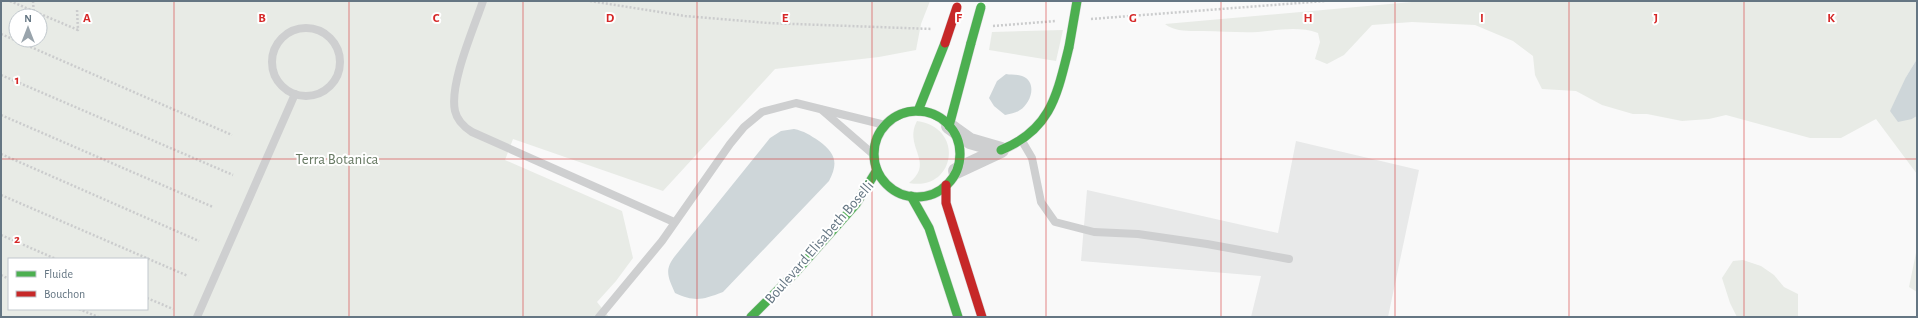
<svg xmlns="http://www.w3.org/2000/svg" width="1918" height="318" font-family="'Alegreya Sans',sans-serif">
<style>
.built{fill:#e8e9e9}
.green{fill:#e8ebe6;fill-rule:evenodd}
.water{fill:#ced6d9}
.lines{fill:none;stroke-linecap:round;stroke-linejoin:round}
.fast-casing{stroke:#d5d6d7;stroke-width:10}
.jam-casing{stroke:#d5d6d7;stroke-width:10}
.path{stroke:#cbcccd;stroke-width:2.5;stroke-dasharray:2 2;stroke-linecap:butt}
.lane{stroke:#cecfd0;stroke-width:8}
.street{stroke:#cecfd0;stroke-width:16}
.fast{stroke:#4caf50;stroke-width:9}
.jam{stroke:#c62828;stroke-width:9}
.fast-bridge-casing{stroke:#d5d6d7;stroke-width:10;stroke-linecap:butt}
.jam-bridge-casing{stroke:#d5d6d7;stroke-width:10;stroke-linecap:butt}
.fast-bridge{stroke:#4caf50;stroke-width:9}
.jam-bridge{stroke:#c62828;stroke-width:9}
.grid{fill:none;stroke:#d62828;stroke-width:1;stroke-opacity:0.55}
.labels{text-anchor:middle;stroke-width:4;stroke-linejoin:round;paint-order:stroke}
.park-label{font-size:15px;fill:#687a64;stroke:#fff}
.street-label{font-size:15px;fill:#657683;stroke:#fff}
.grid-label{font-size:13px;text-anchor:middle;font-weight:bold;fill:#d62828;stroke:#fff;stroke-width:4;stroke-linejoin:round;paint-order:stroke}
</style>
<rect width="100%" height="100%" fill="#f9f9f9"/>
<polygon class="built" points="1296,141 1419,170 1388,317 1251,317 1261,276 1081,261 1087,190 1278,233"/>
<g class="green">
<path d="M1 1H930L921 24 916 50 879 57 775 69 663 191 513 139 505 160 622 211 633 258 616 281 597 302 609 317H1ZM16 16H40V40H16ZM9 259H147V309H9Z"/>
<path d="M1423 1H1917V59L1906 77 1912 119 1917 116V174L1876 119 1841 138H1810L1726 115 1709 119 1682 121 1647 114H1633L1602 105 1576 91 1542 89 1535 75 1533 56 1513 41 1475 25 1412 22 1372 25 1344 55 1327 64 1315 59 1320 42 1318 33C1299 26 1278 30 1258 32 1240 33 1221 31 1203 31 1190 31 1175 32 1165 24Z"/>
<polygon points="1063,30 1056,61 989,50 992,32"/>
<path d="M917 121C966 128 955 192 909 183 936 162 903 147 917 121Z"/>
<polygon points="1917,248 1917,292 1909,287"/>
<polygon points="1743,260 1761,266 1774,275 1784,287 1798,294 1798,317 1737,317 1730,303 1722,278 1733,261"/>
</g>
<g class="water">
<polygon points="1917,59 1917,116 1912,119 1898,122 1890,111 1906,77"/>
<path d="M1006 74C1011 75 1017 74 1022 76 1038 82 1031 103 1020 110 1016 113 1010 114 1005 115L994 106 989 98 997 81Z"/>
<path d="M794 129C804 131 810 135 819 141 835 153 839 162 829 181L723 292C702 300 695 302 675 293 668 277 664 270 675 256L770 138 781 131Z"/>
</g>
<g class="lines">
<defs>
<g id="fast">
<polyline points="918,111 945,43"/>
<circle cx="917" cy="154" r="43"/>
<polyline points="949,126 971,43"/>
<path d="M1001 150C1051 130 1057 95 1069 47"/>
<polyline points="911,196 929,228 958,317"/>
<polyline points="751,317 795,273 856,204 877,170"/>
</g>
<polyline id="jam" points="946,185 946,203 982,317"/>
</defs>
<use href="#fast" class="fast-casing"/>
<use href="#jam" class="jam-casing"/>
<g class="path">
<polyline points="10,1 78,30 77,9"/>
<polyline points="33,1 34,16"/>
<polyline points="590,1 685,16 768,23 932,29"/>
<polyline points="1091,19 1325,1"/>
<polyline points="993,26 1056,21"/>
<polyline points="1,34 232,135"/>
<polyline points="1,75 233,175"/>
<polyline points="1,115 213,207"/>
<polyline points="1,154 199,241"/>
<polyline points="1,195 188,276"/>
<polyline points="1,235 56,259"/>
<polyline points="1,275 9,279"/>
<polyline points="147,298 173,309"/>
<polyline points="79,309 98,317"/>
</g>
<g class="lane">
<path d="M483 1C474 28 449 84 455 111 457 120 464 127 472 132L674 222"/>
<circle cx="306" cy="62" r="34"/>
<polyline points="822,110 874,155"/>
<polyline points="1022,141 1032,158 1041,202 1055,222 1094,232 1138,234 1207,244 1289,259"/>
<polyline points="197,317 295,94"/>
<polyline points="599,317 662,241 730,144 744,127 762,112 796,103 885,125"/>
</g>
<polyline class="street" points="949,126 970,141 1001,150 956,171"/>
<use href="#fast" class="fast"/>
<use href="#jam" class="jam"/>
<defs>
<g id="fast-bridge">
<polyline points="971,43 981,7"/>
<polyline points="1069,47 1077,1"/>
</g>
<polyline id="jam-bridge" points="945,43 957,7"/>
</defs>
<use href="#fast-bridge" class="fast-bridge-casing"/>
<use href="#jam-bridge" class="jam-bridge-casing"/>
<use href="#fast-bridge" class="fast-bridge"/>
<use href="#jam-bridge" class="jam-bridge"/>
</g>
<path class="grid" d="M174 1V317M349 1V317M523 1V317M697 1V317M872 1V317M1046 1V317M1221 1V317M1395 1V317M1569 1V317M1744 1V317M1 159H1917"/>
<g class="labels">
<g class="park-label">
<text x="337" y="164">Terra Botanica</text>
</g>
<g class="street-label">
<text transform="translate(819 242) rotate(-49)" y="5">Boulevard Elisabeth Boselli</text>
</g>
</g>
<g class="grid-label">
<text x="87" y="22">A</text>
<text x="262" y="22">B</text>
<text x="436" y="22">C</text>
<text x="610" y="22">D</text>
<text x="785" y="22">E</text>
<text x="959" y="22">F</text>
<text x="1133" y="22">G</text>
<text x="1308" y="22">H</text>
<text x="1482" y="22">I</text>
<text x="1656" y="22">J</text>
<text x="1831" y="22">K</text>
<text x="17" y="84">1</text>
<text x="17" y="243">2</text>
</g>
<rect width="1918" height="318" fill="none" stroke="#657683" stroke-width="4"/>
<rect x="8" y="258" width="140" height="52" fill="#ffffff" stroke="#c1c8cd"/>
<rect x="16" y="271" width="20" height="6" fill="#4caf50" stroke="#c1c8cd"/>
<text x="44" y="278" font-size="12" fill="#657683">Fluide</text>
<rect x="16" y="291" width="20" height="6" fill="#c62828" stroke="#c1c8cd"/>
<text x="44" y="298" font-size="12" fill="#657683">Bouchon</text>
<g transform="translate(28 28)"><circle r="19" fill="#ffffff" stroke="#c1c8cd"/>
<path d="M0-3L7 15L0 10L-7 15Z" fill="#99a4ac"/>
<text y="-6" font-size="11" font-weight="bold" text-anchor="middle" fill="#657683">N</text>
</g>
</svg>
